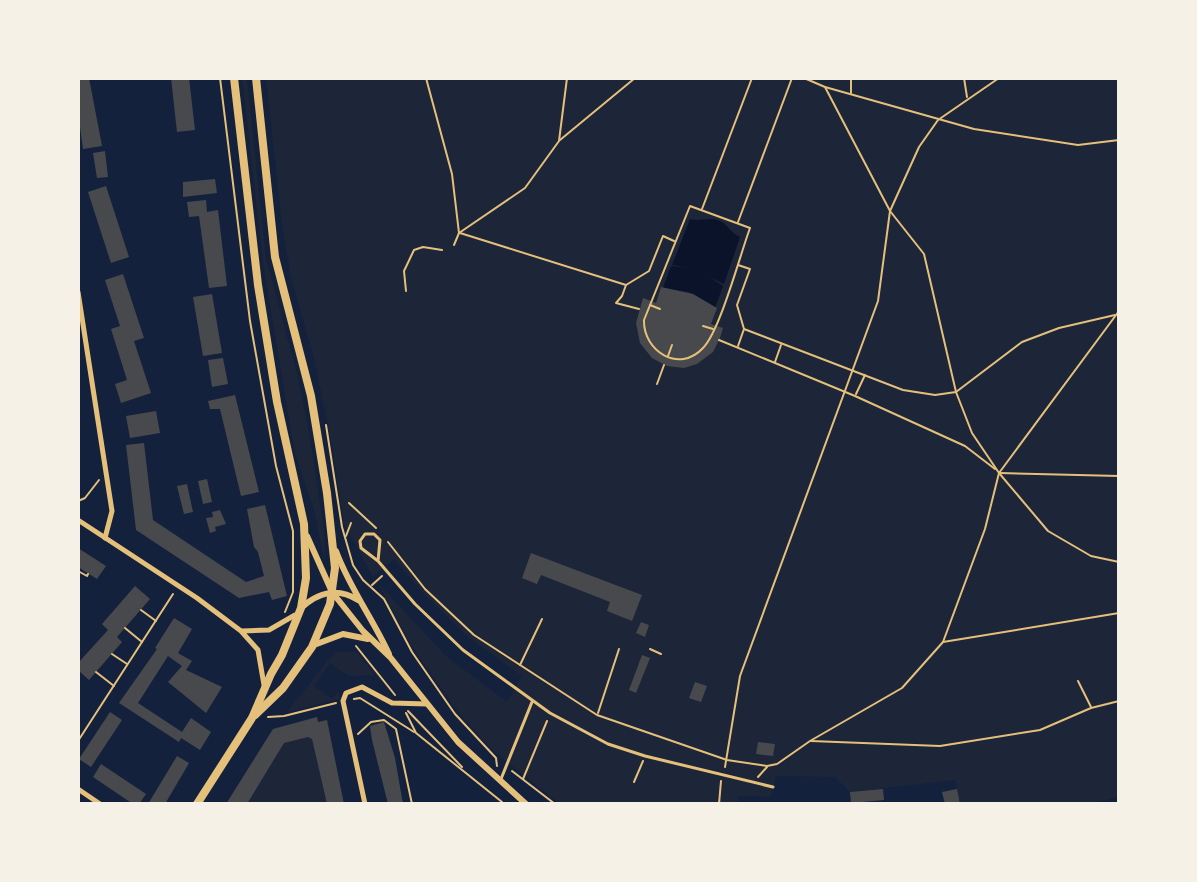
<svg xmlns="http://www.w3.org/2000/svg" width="1197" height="882" font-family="'Roboto Condensed',sans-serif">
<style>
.green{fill:#1d2539}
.water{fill:#0b132b}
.building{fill:#48494c}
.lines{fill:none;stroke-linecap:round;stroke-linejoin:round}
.path{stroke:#e5c07b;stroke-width:2}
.service{stroke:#e5c07b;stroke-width:3}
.minor{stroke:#e5c07b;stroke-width:5}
.tertiary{stroke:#e5c07b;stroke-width:6}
.primary{stroke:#e5c07b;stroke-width:8}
</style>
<rect width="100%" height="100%" fill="#14213d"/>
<g class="green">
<polygon points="242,78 247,78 266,259 297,373 310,437 324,531 325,562 314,510 295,454 264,270"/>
<polygon points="266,78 1119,78 1119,797 1086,804 960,804 955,780 850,792 835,777 776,776 771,797 738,796 737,804 560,804 492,750 460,715 410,644 378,583 447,657 507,702 522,676 468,637 426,596 394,559 373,577 344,524 332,445 313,354 292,282 283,231"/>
<polygon points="335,652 357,652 375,675 348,676 330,663 314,686 332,699 337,692 340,695 338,699 287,712"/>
<polygon points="308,737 312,739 327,804 247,804 284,743"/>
</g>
<path class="water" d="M690 219C701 222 708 217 718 220 728 224 730 233 740 237L724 284 710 277 723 286 715 308 689 292 663 288 671 266 689 268 672 265Z"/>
<g class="building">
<polygon points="78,78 89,78 102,146 83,149 78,112"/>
<polygon points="171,78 189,78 195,130 177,132"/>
<polygon points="105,151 108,177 97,178 93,153"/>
<polygon points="215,179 217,193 183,197 183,182"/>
<polygon points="106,186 129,257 111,263 88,192"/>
<polygon points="206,200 207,212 218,210 227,286 209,288 199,216 189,217 187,202"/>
<polygon points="123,274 144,338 134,341 151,393 121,403 115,384 127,380 111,329 120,326 105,280"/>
<polygon points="661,287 693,294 717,308 711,324 723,328 720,338 713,352 697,364 684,368 667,366 652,358 640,343 636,323 643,298 656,303"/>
<polygon points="212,294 222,353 203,356 193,297"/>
<polygon points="223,358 228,384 212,387 208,360"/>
<polygon points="235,395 259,492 241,496 220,409 210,409 208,401"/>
<polygon points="156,411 160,433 130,438 126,416"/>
<polygon points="144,443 153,520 246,582 264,576 258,552 254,547 247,509 265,505 287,596 272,600 269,592 239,598 136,530 126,445"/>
<polygon points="207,479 212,502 203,504 198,481"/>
<polygon points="187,484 193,512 184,514 177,486"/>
<polygon points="220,510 226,524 215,527 216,531 210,533 206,518 213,517 212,512"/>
<polygon points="78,548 106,566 97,579 78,567"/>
<polygon points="531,553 642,595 632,621 607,611 610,602 541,575 537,584 522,578"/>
<polygon points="135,586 150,599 117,637 122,642 89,680 78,670 78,663 108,630 102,624"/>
<polygon points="174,618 192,629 178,653 192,661 186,670 222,687 206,713 168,682 182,666 168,656 138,703 182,732 191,718 211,732 200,750 181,738 179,742 119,703 157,649 155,648"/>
<polygon points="641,622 649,625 645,637 636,633"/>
<polygon points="642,655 650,658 636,693 629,690"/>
<polygon points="695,682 707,686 701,702 689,698"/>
<polygon points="110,712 122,720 91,767 79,759"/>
<polygon points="317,717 318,722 327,720 344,804 327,804 312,739 308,737 284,743 247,804 226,804 273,729"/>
<polygon points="384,722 395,758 403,804 388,804 372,740 370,726"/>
<polygon points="758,742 775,744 773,756 756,754"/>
<polygon points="177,756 189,763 185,770 165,804 148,804"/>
<polygon points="101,764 146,794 139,804 133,804 93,777"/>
<polygon points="883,789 884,800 851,803 850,792"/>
<polygon points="957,789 960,804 945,804 942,792"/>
</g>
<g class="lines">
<g class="path">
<polyline points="220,78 250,321 276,466 293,531 293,592 285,612"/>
<polyline points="426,78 452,174 459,233 454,245"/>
<polyline points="804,78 825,87 974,129 1078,145 1119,140"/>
<polyline points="851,78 851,93"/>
<polyline points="964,78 967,97"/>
<polyline points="825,87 890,211 924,254 956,392 972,433 999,473 1048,531 1091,556 1119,562"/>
<polyline points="560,140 635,78"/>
<path d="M690 206 750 228C740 255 720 331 703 348 679 374 643 351 644 320Z"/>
<polyline points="702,209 752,78"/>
<polyline points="738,222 792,78"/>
<polyline points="459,233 525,188 559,141 567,78"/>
<polyline points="460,233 626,285"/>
<polyline points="738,265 750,269 737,305 744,329 738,346"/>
<polyline points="406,291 404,271 414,250 423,247 442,250"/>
<polyline points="650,305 660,309"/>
<polyline points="639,309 616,303 622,296 626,285 649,271 663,236 674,241"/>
<polyline points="703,326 713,329"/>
<polyline points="744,329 903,390 935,395 956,392 1022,342 1059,328 1115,315"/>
<polyline points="719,340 855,396 965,446 995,469"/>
<polyline points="668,356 672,345"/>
<polyline points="775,362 781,345"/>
<polyline points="657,384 664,365"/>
<polyline points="856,394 865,375"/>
<polyline points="326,425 342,527 353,565 363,580 384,599 412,652 455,714 496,758 497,766"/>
<polyline points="1000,473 1119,476"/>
<polyline points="78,501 85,498 99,480"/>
<polyline points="349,503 376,528"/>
<polyline points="346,536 351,523"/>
<polyline points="388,542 425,589 474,635 597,715 727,760 767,766 777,764 810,741 902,688 943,642 985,529 999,473 1119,311"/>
<polyline points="78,571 87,576 88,574"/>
<polyline points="372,585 382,576"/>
<polyline points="141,610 156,621"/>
<polyline points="125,628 142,642"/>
<polyline points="943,642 1119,613"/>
<polyline points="356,646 395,695"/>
<polyline points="650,649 661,654"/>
<polyline points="112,654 127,664"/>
<polyline points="520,665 542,619"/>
<polyline points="96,672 114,686"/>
<polyline points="1078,681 1091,707"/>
<polyline points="354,699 360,698 414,732"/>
<polyline points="408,711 462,767"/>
<polyline points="406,713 416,733 502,802"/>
<polyline points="598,713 619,649"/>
<polyline points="268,717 284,716 336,703"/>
<polyline points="358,734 371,722 384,720 396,729 412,804 503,803"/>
<polyline points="78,741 173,594"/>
<polyline points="811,741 940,746 1040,730 1091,708 1119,701"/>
<polyline points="725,767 740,676 878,301 890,211 919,147 938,120 999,78"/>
<polyline points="512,771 555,804"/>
<polyline points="758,777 767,767"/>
<polyline points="523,779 547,721"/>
<polyline points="634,782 643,761"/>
<polyline points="719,804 721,781"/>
</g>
<g class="service">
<polyline points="378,561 380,540 374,534 365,534 360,541 361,548 378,561 415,604 463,650 550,713 608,744 645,756 773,787"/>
<polyline points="501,779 532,702"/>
</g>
<g class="minor">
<polyline points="78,292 112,511 105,538"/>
<polyline points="78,520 197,598 241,631 258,650 264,685"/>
<polyline points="242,631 269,630 295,615"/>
<polyline points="78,789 100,804"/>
<polyline points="365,804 343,701 346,693 362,687 392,703 427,704"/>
</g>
<g class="tertiary">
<polyline points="307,536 332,592 363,631 390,657 458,742 526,804"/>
<path d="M336 551C349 587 373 619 389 654"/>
<path d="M301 608C319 592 337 587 358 600"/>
<polyline points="314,645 343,634 368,639"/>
</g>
<g class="primary">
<polyline points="255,715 283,688 312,647 330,604 335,568 327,493 311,396 275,257 256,78"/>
<polyline points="197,804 252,718 271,674 282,655 301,608 306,578 304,524 277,402 258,285 234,78"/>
</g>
</g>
<rect width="1197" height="882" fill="none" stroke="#f6f1e7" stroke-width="160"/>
</svg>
